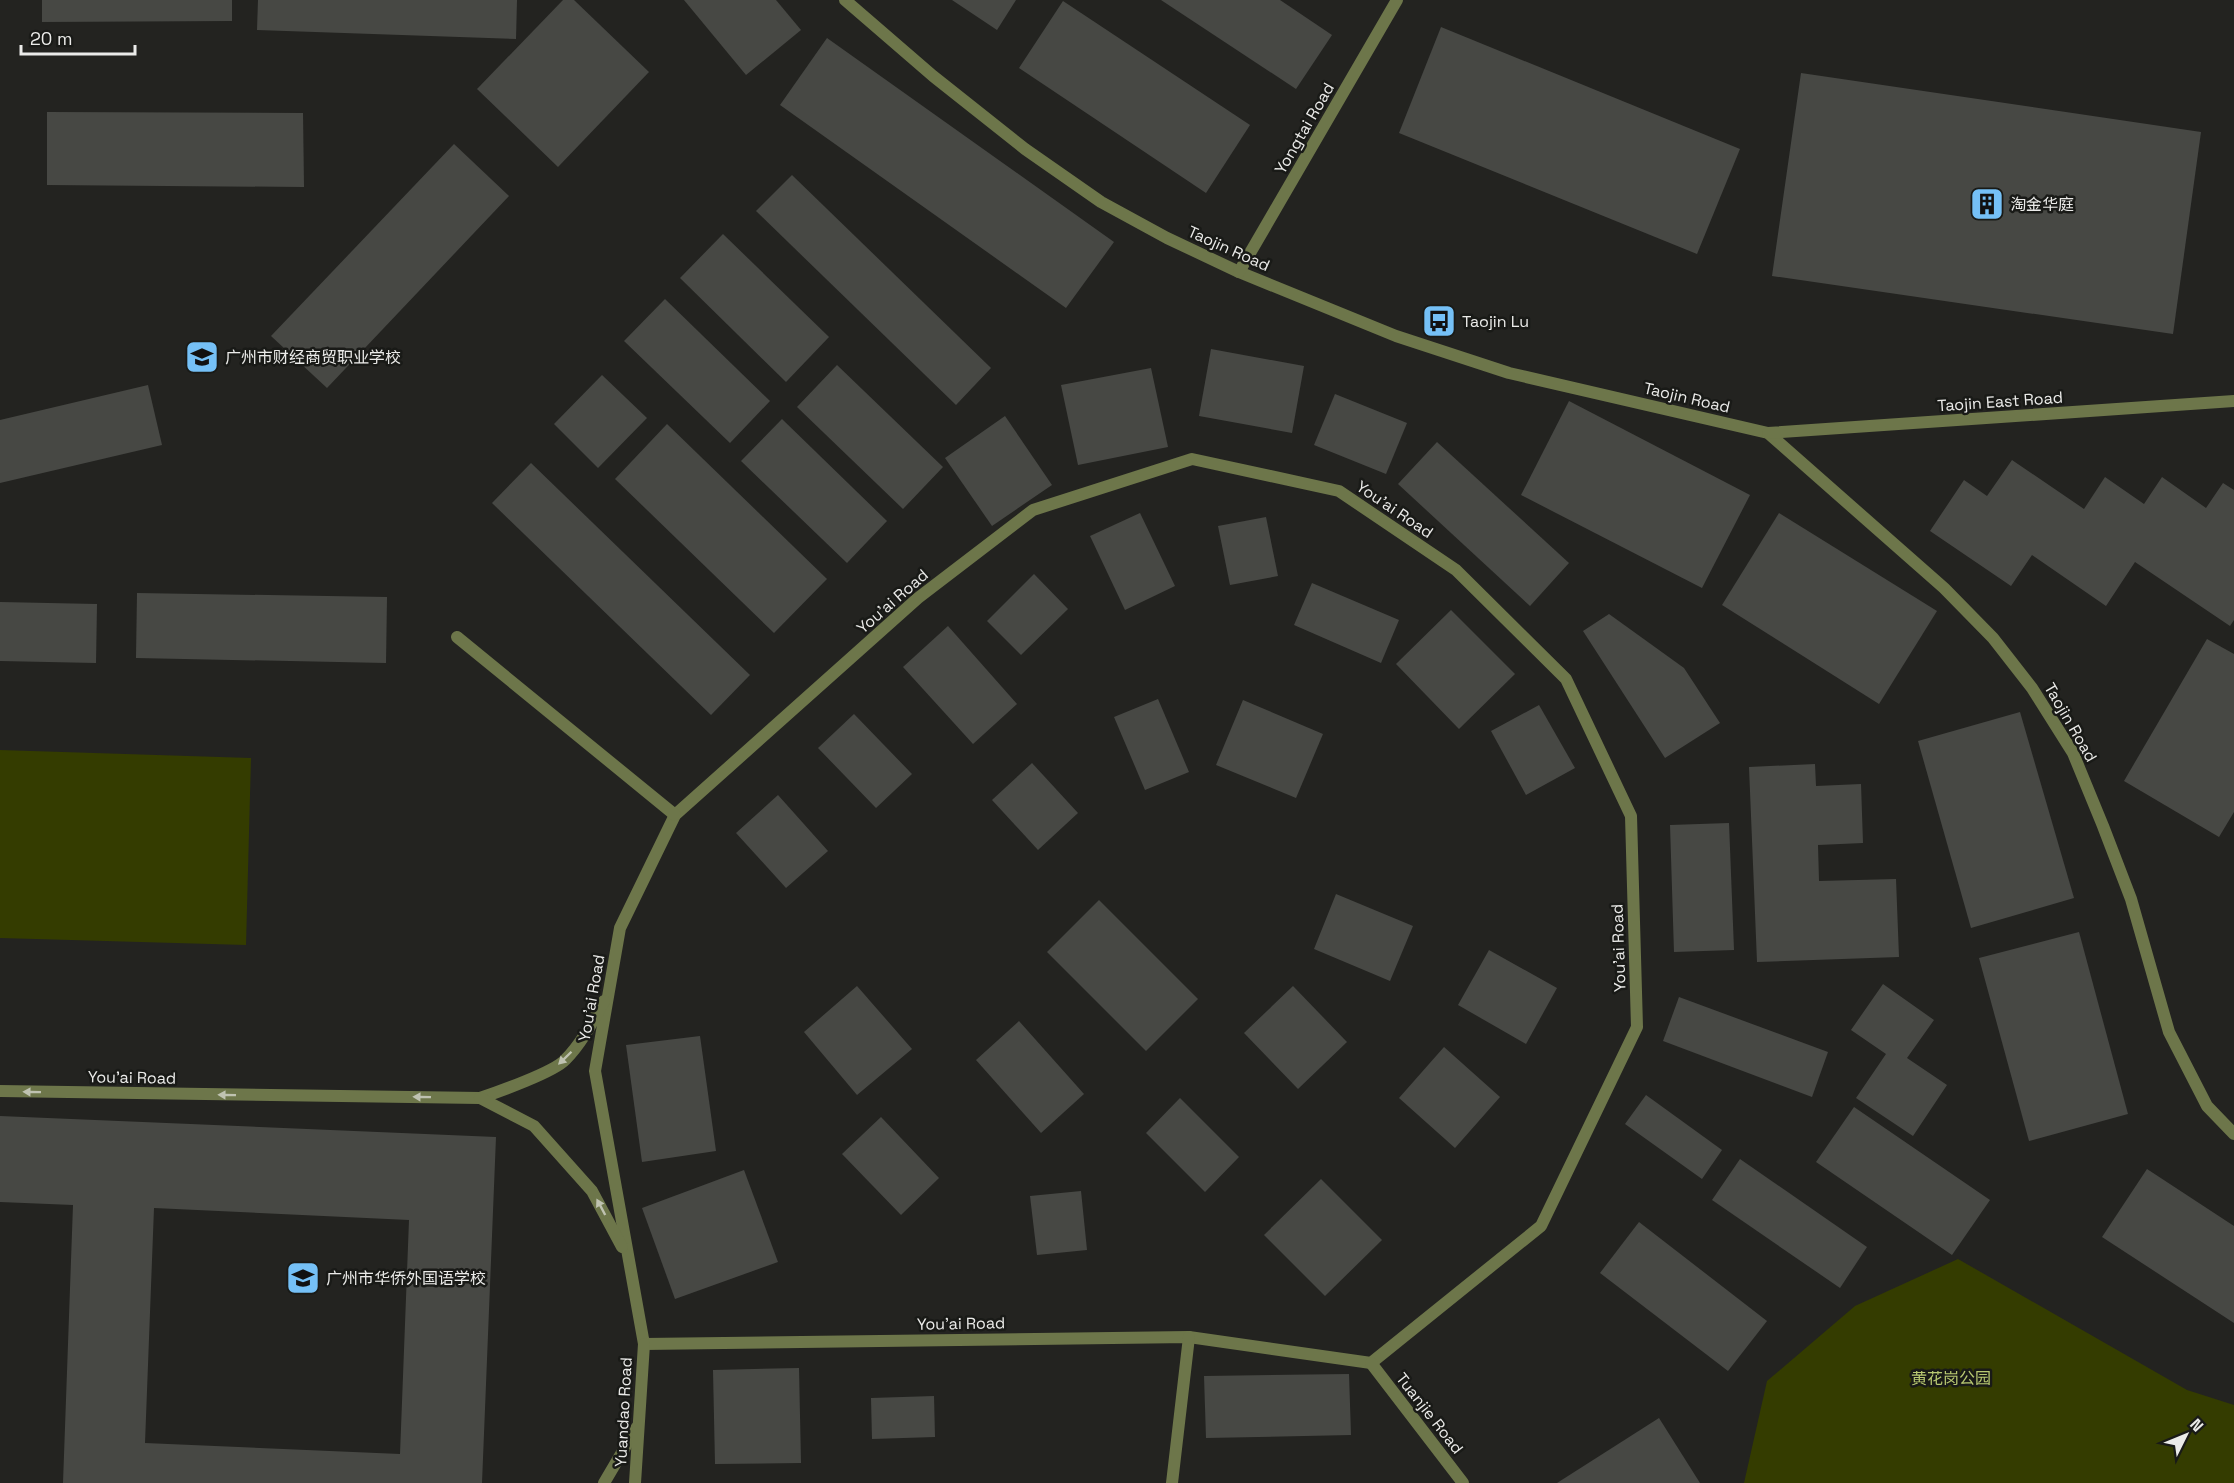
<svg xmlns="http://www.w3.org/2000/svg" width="2234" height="1483" font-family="'Space Grotesk','Noto Sans SC',sans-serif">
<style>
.green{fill:#343c00}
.building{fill:#474844;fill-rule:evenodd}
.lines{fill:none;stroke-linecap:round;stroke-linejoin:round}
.minor{stroke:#6d764a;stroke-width:12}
.oneway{fill:#bfc2b1}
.labels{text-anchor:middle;stroke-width:5;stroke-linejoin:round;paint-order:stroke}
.street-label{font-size:16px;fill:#ebebe9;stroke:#191a17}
.poi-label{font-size:16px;fill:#ebebe9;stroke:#191a17;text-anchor:start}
.park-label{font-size:16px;fill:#b8c871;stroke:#191a17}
</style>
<rect width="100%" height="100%" fill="#232320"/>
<g class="green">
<polygon points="0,750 251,758 246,945 0,938"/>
<polygon points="1958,1259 2187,1390 2234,1405 2234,1483 1744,1483 1767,1381 1855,1306"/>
</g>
<g class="building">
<polygon points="42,0 232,0 232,21 42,22"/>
<polygon points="258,0 517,0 516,39 257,30"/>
<polygon points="563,0 574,0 649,72 558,167 477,89"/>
<polygon points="684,0 776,0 801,30 746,75"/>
<polygon points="952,0 1016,0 997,30"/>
<polygon points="1161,0 1280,0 1332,35 1296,89"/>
<polygon points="1063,1 1250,125 1206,193 1019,68"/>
<polygon points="1441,27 1740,149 1697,254 1399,133"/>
<polygon points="827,38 1114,242 1066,308 780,105"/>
<polygon points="1801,73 2201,132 2173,334 1772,276"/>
<polygon points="47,112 303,113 304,187 47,185"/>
<polygon points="454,144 509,196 327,388 271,336"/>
<polygon points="792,175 991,368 956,405 756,211"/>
<polygon points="723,234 829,337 786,382 680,278"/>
<polygon points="665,299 770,401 730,443 624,341"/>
<polygon points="1211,349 1304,366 1292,433 1199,416"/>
<polygon points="837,365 943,467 903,509 797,407"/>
<polygon points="1151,368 1168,447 1078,465 1061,385"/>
<polygon points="602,375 647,418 598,468 554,424"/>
<polygon points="148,385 162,445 0,483 0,420"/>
<polygon points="1335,394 1407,423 1386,474 1314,445"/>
<polygon points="1569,401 1750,495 1702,588 1521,495"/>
<polygon points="1005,416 1052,485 992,526 945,458"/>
<polygon points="782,419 887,521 847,563 741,461"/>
<polygon points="667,424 827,579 774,633 615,479"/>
<polygon points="1437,442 1569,563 1530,606 1398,484"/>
<polygon points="2012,460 2084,509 2105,477 2144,504 2162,477 2206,508 2223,483 2234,490 2234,620 2230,626 2135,562 2106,606 2032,555 2011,586 1930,531 1964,480 1987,496"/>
<polygon points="531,463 750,675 711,715 492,503"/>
<polygon points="1140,513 1175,586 1125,610 1090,536"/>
<polygon points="1779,513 1937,611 1879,704 1722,605"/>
<polygon points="1266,517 1278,576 1230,585 1218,526"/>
<polygon points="1034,574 1068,609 1021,655 987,621"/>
<polygon points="1312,583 1399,620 1381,663 1294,625"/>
<polygon points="137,593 387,597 386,663 136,658"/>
<polygon points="0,602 97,604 96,663 0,661"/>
<polygon points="1451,610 1515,674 1459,729 1396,664"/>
<polygon points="1609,614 1684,668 1720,723 1665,758 1583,631"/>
<polygon points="948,626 1017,704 973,744 903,667"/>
<polygon points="2207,639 2234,654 2234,812 2219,837 2124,781"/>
<polygon points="1158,699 1189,772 1145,790 1114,717"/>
<polygon points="1243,700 1323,734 1296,798 1216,765"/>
<polygon points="1539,705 1575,768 1526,795 1491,731"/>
<polygon points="2020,712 2074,898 1971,928 1918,741"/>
<polygon points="854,714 912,774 876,808 818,748"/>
<polygon points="1032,763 1078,813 1038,850 992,800"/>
<polygon points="1815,764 1816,786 1861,784 1863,843 1818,845 1819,881 1896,879 1899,957 1757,962 1749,767"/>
<polygon points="778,795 828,851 786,888 736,833"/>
<polygon points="1729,823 1734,950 1674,952 1670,825"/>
<polygon points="1336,894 1413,926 1390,981 1314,949"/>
<polygon points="1099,900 1198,999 1146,1051 1047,952"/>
<polygon points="2079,932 2128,1114 2029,1141 1979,958"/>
<polygon points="1489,950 1557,988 1526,1044 1458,1005"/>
<polygon points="1883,984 1934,1020 1907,1058 1947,1085 1913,1136 1856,1098 1886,1054 1851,1030"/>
<polygon points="857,986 912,1049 857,1095 804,1032"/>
<polygon points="1293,986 1347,1042 1298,1089 1244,1033"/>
<polygon points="1679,997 1828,1052 1812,1097 1663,1041"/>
<polygon points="1019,1021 1084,1094 1041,1133 976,1060"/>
<polygon points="700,1036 716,1151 642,1162 626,1045"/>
<polygon points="1444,1047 1500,1097 1455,1148 1399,1098"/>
<polygon points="1646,1095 1722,1150 1702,1179 1625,1124"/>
<polygon points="1180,1098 1239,1157 1205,1192 1146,1133"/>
<polygon points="1854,1107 1990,1200 1952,1255 1816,1162"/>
<path d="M0 1116 496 1137 482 1483H63L73 1205 0 1202ZM154 1208 409 1220 400 1454 145 1443Z"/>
<polygon points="881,1117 939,1178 901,1215 842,1154"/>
<polygon points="1740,1159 1867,1247 1840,1288 1712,1200"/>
<polygon points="2147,1169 2234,1226 2234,1323 2102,1237"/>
<polygon points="744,1170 778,1262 675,1299 642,1208"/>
<polygon points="1321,1179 1382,1240 1325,1296 1264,1235"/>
<polygon points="1081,1191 1087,1250 1037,1255 1030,1196"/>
<polygon points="1639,1222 1767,1321 1728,1371 1600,1273"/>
<polygon points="799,1368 801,1463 715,1464 713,1370"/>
<polygon points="1349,1374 1351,1435 1206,1438 1204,1376"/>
<polygon points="934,1396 935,1437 872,1439 871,1398"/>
<polygon points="1659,1418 1700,1483 1557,1483"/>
</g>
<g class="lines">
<g class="minor">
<polyline points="845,0 933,76 1025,149 1101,202 1167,238 1239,272 1396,336 1509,373 1768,433 1944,588 1993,638 2032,688 2073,753 2103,826 2131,899 2169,1032 2207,1106 2234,1134"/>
<polyline points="1239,272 1397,0"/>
<polyline points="1768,433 2234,401"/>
<polygon points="1192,459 1339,491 1456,570 1566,679 1631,816 1637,1027 1541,1226 1371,1363 1189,1337 644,1344 595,1071 620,928 675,815 918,598 1033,510"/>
<polyline points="457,637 675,815"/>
<path d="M0 1091 480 1098C498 1092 554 1072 565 1060 582 1043 593 1021 604 1001"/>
<polyline points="480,1098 534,1126 592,1191 622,1247"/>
<polyline points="1371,1363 1463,1483"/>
<polyline points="604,1483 637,1427"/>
<polyline points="635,1483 644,1344"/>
<polyline points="1172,1483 1189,1337"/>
</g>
</g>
<defs><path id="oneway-solid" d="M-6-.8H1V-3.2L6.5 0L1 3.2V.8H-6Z" transform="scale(1.5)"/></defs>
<g class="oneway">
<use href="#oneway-solid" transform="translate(565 1058) rotate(136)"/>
<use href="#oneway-solid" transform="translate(32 1092) rotate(-179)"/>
<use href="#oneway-solid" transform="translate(227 1095) rotate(-179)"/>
<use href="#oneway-solid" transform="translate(422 1097) rotate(-179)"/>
<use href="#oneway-solid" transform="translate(601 1207) rotate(-118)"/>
</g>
<defs>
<symbol id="building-square" viewBox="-11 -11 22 22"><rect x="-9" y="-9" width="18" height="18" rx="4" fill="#75c0f6" stroke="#191a17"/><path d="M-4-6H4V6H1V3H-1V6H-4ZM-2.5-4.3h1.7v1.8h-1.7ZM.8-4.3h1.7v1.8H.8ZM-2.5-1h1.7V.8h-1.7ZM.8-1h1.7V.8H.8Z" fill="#111"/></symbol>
<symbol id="bus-square" viewBox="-11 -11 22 22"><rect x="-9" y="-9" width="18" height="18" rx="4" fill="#75c0f6" stroke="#191a17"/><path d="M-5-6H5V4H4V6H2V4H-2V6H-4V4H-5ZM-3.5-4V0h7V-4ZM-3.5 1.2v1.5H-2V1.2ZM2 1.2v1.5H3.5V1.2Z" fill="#111"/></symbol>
<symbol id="school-square" viewBox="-11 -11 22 22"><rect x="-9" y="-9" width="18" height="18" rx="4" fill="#75c0f6" stroke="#191a17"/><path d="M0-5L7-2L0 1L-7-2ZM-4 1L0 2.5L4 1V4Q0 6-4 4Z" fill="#111"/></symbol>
</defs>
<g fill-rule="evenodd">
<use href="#building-square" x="1968" y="185" width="38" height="38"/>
<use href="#bus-square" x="1420" y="302" width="38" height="38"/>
<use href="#school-square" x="183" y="338" width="38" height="38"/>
<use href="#school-square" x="284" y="1259" width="38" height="38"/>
</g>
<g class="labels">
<g class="street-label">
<text transform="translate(1304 128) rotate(-60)" y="6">Yongtai Road</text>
<text transform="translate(1229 248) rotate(24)" y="6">Taojin Road</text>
<text transform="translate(1687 397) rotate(13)" y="6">Taojin Road</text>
<text transform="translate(2000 401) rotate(-4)" y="6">Taojin East Road</text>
<text transform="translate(1395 509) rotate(34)" y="6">You'ai Road</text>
<text transform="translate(892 601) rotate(-41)" y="6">You'ai Road</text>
<text transform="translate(2071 722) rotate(60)" y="6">Taojin Road</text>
<text transform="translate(1618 948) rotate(-92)" y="6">You'ai Road</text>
<text transform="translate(591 998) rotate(-80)" y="6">You'ai Road</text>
<text transform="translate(132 1077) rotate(1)" y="6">You'ai Road</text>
<text transform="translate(961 1323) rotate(-1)" y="6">You'ai Road</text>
<text transform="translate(623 1412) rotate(-87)" y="6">Yuandao Road</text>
<text transform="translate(1430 1413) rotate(52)" y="6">Tuanjie Road</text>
</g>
<g class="poi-label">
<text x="2010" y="210">淘金华庭</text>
<text x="1462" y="327">Taojin Lu</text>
<text x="225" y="363">广州市财经商贸职业学校</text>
<text x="326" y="1284">广州市华侨外国语学校</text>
</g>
<g class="park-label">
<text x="1951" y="1384">黄花岗公园</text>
</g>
</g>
<g transform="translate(2186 1435) rotate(47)" stroke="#191a17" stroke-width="4.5" paint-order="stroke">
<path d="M0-4.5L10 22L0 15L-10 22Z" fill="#ebebe9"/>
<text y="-9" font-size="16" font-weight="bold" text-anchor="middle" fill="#ebebe9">N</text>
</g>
<path d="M21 45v9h114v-9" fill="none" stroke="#ebebe9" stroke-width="3"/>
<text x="30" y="45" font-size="18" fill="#ebebe9" stroke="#191a17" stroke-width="4.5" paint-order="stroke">20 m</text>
</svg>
